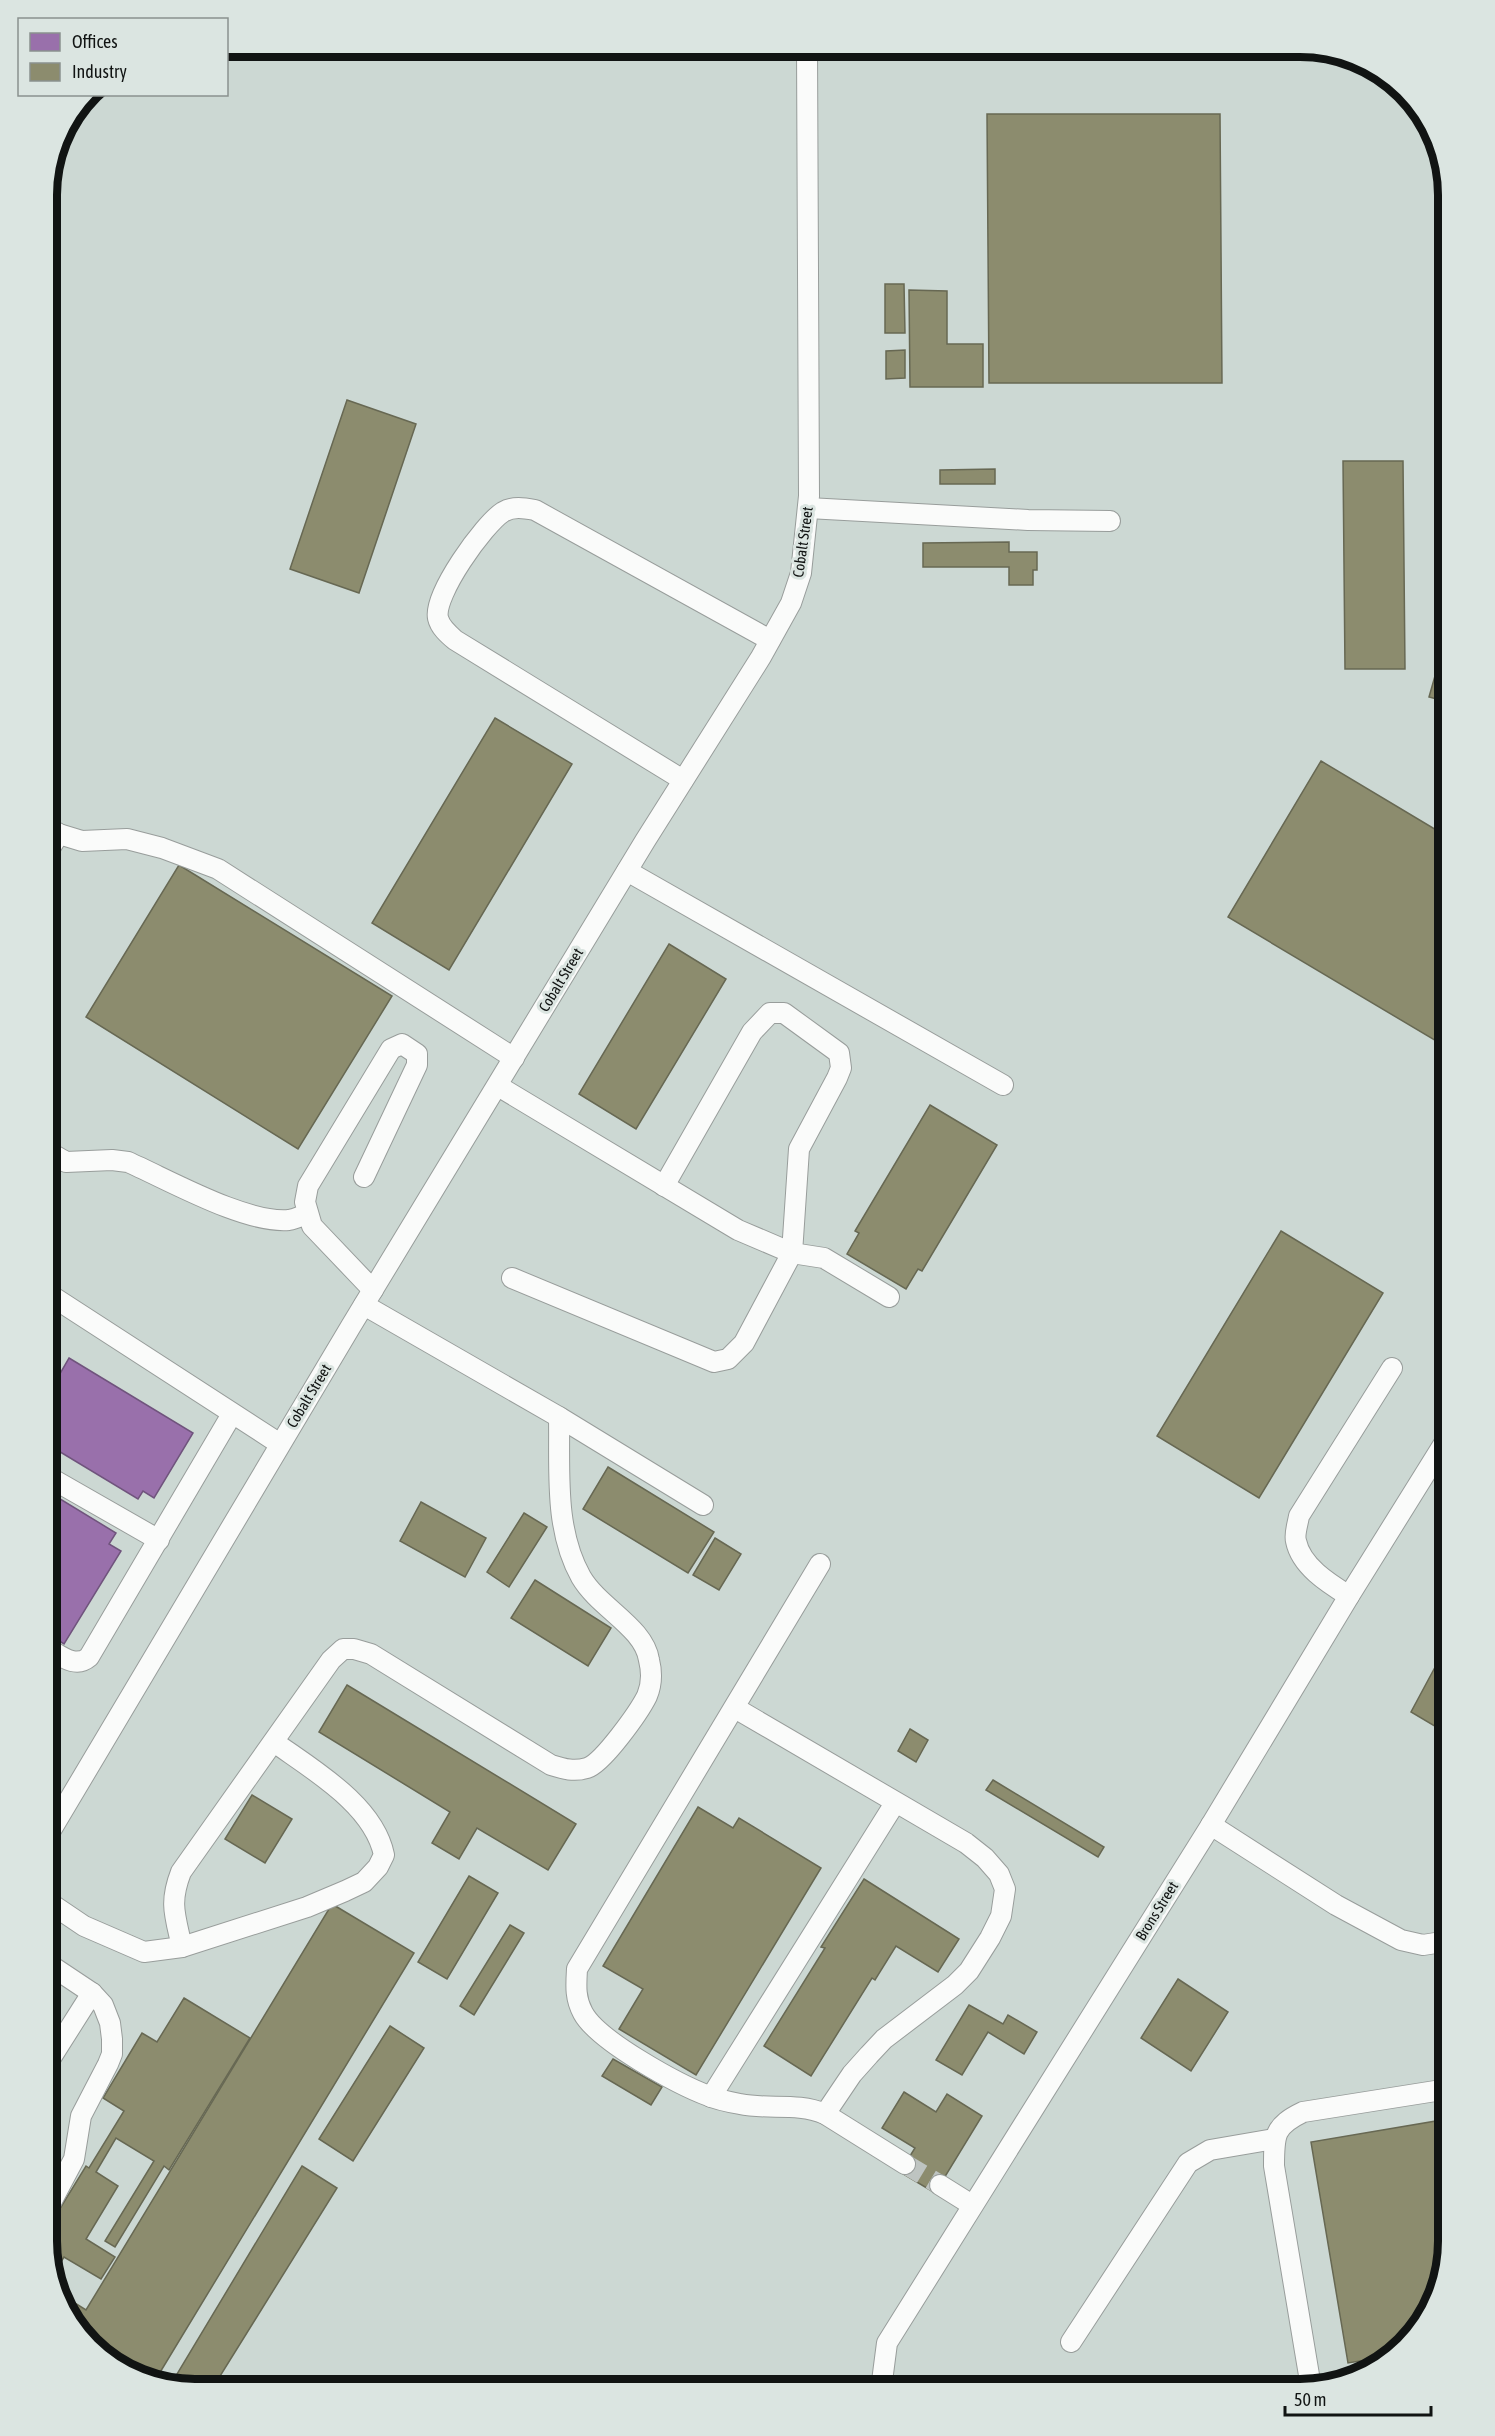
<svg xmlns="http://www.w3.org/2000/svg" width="1495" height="2436" font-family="'Asap Condensed',sans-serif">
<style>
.built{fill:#ccd8d3}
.offices{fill:#9970ab;stroke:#70547d;stroke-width:1.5}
.industry{fill:#8c8c6e;stroke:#676853;stroke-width:1.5}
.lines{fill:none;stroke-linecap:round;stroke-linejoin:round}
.minor-tunnel{stroke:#bec4c1;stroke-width:20;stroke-dasharray:20 10;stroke-linecap:butt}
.minor-casing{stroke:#989d9b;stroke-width:22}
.minor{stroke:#fafbfa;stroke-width:20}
.labels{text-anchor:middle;stroke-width:6;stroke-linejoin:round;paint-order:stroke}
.street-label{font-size:15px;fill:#111413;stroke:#dbe5e1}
.rim{fill:none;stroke:#111413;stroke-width:8}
</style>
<rect width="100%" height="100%" fill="#dde3e0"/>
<polygon class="built" points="227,47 1310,47 1383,72 1433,129 1448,195 1448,2241 1428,2315 1366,2374 1300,2389 186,2389 113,2365 62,2307 47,2241 47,186 62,130 87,95 226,94"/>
<g class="offices">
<polygon points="69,1358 193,1433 154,1498 143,1491 138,1499 47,1444 47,1396"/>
<polygon points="47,1491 116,1533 109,1544 121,1551 64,1644 47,1633"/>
</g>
<g class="industry">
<polygon points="987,114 1220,114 1222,383 989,383"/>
<polygon points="885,284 904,284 905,333 885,333"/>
<polygon points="909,290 947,291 947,344 983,344 983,387 910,387"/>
<polygon points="905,350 905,378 886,379 886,351"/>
<polygon points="347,400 416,424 359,593 290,569"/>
<polygon points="1343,461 1403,461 1405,669 1345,669"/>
<polygon points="995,469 995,484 940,484 940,470"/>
<polygon points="1009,542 1009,552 1037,552 1037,570 1033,570 1033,585 1009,585 1009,567 923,567 923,543"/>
<polygon points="1445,641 1448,642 1448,702 1429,697"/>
<polygon points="495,718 572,764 449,970 372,923"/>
<polygon points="1321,761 1448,837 1448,1048 1228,917"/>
<polygon points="179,865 392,996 298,1149 86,1017"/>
<polygon points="669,944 726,979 636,1129 579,1094"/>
<polygon points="930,1105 997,1145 922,1271 918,1269 906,1289 847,1254 859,1233 855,1231"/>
<polygon points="1281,1231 1383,1293 1259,1498 1157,1436"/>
<polygon points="47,1313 53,1317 47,1327"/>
<polygon points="608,1467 714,1532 688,1573 583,1509"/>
<polygon points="421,1502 486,1538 465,1577 400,1541"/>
<polygon points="524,1513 547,1527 509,1587 487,1572"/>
<polygon points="715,1538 741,1554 719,1590 693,1575"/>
<polygon points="535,1580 611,1628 588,1666 511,1618"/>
<polygon points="1448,1643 1448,1734 1411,1712"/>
<polygon points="347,1685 576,1824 548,1870 477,1828 459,1859 432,1843 450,1812 319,1732"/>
<polygon points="910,1729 928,1740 916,1762 898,1751"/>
<polygon points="993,1780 1104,1847 1098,1857 986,1790"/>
<polygon points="252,1795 292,1819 265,1863 225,1839"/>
<polygon points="698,1807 733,1828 739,1818 821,1868 696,2075 619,2029 643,1989 603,1966"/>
<polygon points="469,1876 498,1893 447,1979 418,1962"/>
<polygon points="864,1879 959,1939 938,1972 896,1946 875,1980 872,1978 811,2076 764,2046 825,1948 821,1947"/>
<polygon points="332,1904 414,1953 156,2379 113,2365 62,2307 59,2293 86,2310"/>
<polygon points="510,1925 524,1933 474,2015 460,2006"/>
<polygon points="1178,1979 1228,2012 1191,2071 1141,2038"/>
<polygon points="184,1998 250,2038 169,2170 164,2166 115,2247 105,2241 154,2161 116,2138 96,2172 118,2186 86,2239 115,2257 101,2279 64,2257 54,2273 46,2241 47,2217 53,2220 86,2166 89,2168 124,2111 103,2098 142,2033 157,2042"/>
<polygon points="969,2005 1003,2024 1008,2015 1037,2032 1024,2054 988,2032 962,2075 936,2060"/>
<polygon points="390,2026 424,2048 353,2161 319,2139"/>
<polygon points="613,2059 662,2087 651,2105 602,2076"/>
<polygon points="904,2092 936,2112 947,2094 982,2116 935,2193 900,2172 915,2148 882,2128"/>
<polygon points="1448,2119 1448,2241 1428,2315 1384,2357 1348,2363 1311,2142"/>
<polygon points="302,2166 337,2188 212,2389 186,2389 171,2384"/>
</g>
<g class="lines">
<polyline class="minor-tunnel" points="905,2164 940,2185"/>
<defs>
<g id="minor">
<polyline points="808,508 1028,520 1110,521"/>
<path d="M683 780 455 640C448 634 440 627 438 618 433 595 484 524 503 512 513 506 524 508 535 510L770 640"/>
<polyline points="47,827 59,834 82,841 127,839 162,848 218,869 514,1058"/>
<polyline points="47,853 59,834"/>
<polyline points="627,871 1003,1085"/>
<polyline points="498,1086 738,1230 792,1253 824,1258 889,1297"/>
<path d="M47 1151 66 1162 112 1160 128 1162C169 1180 246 1224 289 1220 295 1219 301 1216 307 1214"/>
<polyline points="364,1177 417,1065 417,1054 402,1044 391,1049 308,1186 305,1202 312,1226 373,1290"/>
<polyline points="512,1278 714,1362 728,1359 744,1343 792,1253 799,1149 837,1078 841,1068 839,1053 784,1013 770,1013 752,1032 664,1186"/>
<polyline points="47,1293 280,1444"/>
<polyline points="364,1305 559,1417 703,1505"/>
<polyline points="47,1476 159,1540"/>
<path d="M820 1564 577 1969C576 1986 575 1998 583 2013 598 2041 679 2085 709 2096 718 2100 729 2102 740 2104 769 2110 797 2102 825 2114L905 2164"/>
<path d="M1349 1596C1328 1583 1301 1566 1296 1541 1294 1534 1298 1523 1299 1516L1392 1368"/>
<path d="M47 1648C60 1655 75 1669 89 1657L232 1414"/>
<polyline points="735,1708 966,1843 985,1858 999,1874 1005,1889 1001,1916 990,1938 969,1971 955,1985 884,2039 869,2055 852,2074 825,2114"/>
<polyline points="1211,1825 1336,1905 1401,1940 1423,1945 1442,1942 1448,1938"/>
<polyline points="47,1837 351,1326 645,841 761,657 791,603 801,573 809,496 807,47"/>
<path d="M47 1901 84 1926 144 1952 182 1947 307 1907 345 1891 364 1882 378 1867 384 1855C374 1805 313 1770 274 1742"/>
<path d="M182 1947C175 1915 169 1903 181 1872L331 1660 343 1649H354L371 1654 551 1765C564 1769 574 1772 587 1768 603 1763 639 1712 647 1696 652 1684 652 1672 649 1660 644 1627 599 1608 581 1577 554 1529 560 1471 559 1417"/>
<polyline points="47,1963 92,1993 103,2005 110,2023 112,2039 112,2054 108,2064 81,2116 74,2159 48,2208"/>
<polyline points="47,2064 92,1993"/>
<polyline points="711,2097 895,1803"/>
<polyline points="940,2185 972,2205"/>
<polyline points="1071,2342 1188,2163 1210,2150 1274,2139"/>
<path d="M1311 2387 1274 2166C1274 2135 1274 2126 1303 2112L1448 2089"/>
<polyline points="881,2389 887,2343 1211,1825 1349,1596 1448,1437"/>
</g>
</defs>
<use href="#minor" class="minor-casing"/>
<use href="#minor" class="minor"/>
</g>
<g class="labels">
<g class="street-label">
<text transform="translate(803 542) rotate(-82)" y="5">Cobalt Street</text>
<text transform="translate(561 980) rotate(-59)" y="5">Cobalt Street</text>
<text transform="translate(309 1396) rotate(-59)" y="5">Cobalt Street</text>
<text transform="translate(1157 1911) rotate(-58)" y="5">Brons Street</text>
</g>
</g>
<path d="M0 0H1495V2436H0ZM195 57H1300A138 138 0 0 1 1438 195V2241A138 138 0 0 1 1300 2379H195A138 138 0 0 1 57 2241V195A138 138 0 0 1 195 57Z" fill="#dbe5e1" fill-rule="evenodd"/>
<path class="rim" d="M195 57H1300A138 138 0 0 1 1438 195V2241A138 138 0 0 1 1300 2379H195A138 138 0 0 1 57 2241V195A138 138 0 0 1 195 57Z"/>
<rect x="18" y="18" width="210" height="78" fill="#dbe5e1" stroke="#8a918f" stroke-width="1.5"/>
<rect x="30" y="33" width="30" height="18" fill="#9970ab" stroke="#8a918f" stroke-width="1.5"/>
<text x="72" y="48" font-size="18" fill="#111413">Offices</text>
<rect x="30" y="63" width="30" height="18" fill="#8c8c6e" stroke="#8a918f" stroke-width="1.5"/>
<text x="72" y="78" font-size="18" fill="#111413">Industry</text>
<path d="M1285 2406v9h146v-9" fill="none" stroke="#111413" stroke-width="3"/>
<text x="1294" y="2406" font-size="18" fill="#111413" stroke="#dbe5e1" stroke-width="4.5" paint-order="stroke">50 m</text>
</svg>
